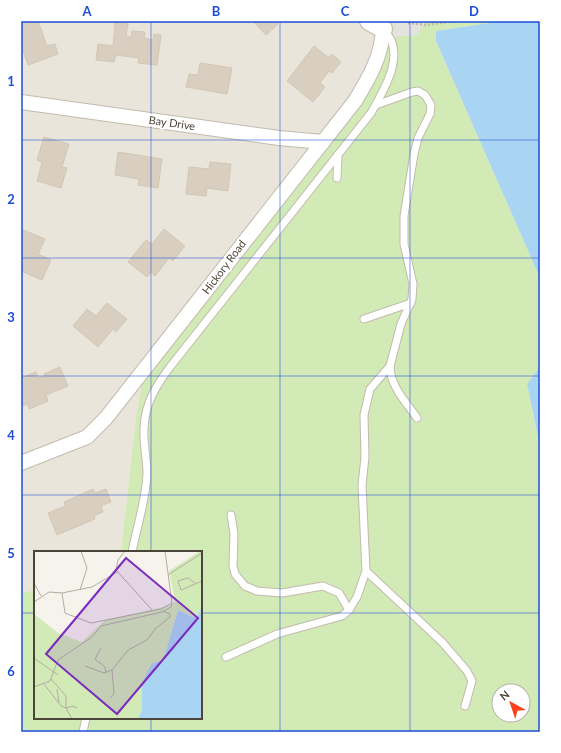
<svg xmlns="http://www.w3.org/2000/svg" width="561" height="753" font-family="Lato,sans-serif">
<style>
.residential{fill:#eae5da}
.green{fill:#d2eab5;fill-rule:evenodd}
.parking{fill:#e5e3e0}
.water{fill:#a9d4f2}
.building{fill:#d8cfc1;stroke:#d3c7b4}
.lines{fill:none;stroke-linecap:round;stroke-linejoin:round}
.service-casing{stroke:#c2bbae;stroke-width:9}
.minor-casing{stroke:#c2bbae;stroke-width:16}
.tertiary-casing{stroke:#c2bbae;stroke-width:20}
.path{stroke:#c4b79f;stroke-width:2.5;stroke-dasharray:2 2;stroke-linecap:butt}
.service{stroke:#fff;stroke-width:7}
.minor{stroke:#fff;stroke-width:14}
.tertiary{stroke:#fff;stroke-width:18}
.grid{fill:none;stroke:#1d4ed8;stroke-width:1;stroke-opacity:0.55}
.labels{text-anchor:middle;stroke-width:4;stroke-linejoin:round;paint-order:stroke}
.street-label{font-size:11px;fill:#4b4439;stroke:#fff}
.inset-road{fill:none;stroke:#b2ada4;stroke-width:1}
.view{fill:#7b2cbf;fill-opacity:0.15;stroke:#7b2cbf;stroke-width:2}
.inset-edge{fill:none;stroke:#4b4439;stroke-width:2}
.neatline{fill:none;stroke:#1d4ed8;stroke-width:1.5}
.grid-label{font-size:13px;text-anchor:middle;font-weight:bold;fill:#1d4ed8}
</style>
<rect width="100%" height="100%" fill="#f6f3ec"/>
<polygon class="residential" points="21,21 390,21 391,40 375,70 136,417 121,552 35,552 35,589 21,594"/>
<path class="green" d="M390 21H503L436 31V41L540 278V367L527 384 540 446V732H21V594L35 589V718H201V552H121L136 417 145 369 375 70 391 40ZM499 691H523V715H499Z"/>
<polygon class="parking" points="394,21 426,21 417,35 393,37"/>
<g class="water">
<polygon points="503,21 540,21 540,278 436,41 436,31"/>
<polygon points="540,367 540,446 527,384"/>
</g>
<g class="building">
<polygon points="21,21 38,21 47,46 55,44 58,54 28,65 21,45"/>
<polygon points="253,21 275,21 278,24 266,35"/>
<polygon points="115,22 128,24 126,36 131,37 132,31 145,32 144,38 153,40 154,34 161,35 157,65 138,63 139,58 116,55 114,62 96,60 98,44 113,46"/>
<polygon points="314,46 329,58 332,54 341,62 332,73 329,71 320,83 325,87 313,102 287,81"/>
<polygon points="200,63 232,68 227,94 186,87 189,74 198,75"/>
<polygon points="44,137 69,144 62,167 67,168 61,188 37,181 42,162 37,160"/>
<polygon points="118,152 162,159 158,188 138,185 139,179 115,175"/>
<polygon points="210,162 231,164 228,191 207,188 206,196 186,194 189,167 209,169"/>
<polygon points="21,229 45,239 38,254 51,260 42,280 21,271"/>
<polygon points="164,229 185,246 173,261 169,258 155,276 151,272 147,277 128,262 146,240 152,244"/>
<polygon points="107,303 127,319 116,332 113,329 98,347 73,326 87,309 96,316"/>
<polygon points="60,367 68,386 46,395 48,401 29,409 27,404 21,407 21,378 36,372 38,378 45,376 44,374"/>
<polygon points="93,489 95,493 106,489 111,502 101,506 103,512 94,516 95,519 57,535 48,513 65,506 64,502"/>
</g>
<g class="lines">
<defs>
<g id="service">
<polyline points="337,178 338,155"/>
<polyline points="364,319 411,303"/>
<path d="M390 366C390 386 406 402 417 418"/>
<polyline points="231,515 234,534 233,566 235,574 245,586 257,591 282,593 323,586 339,593 349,610"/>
<path d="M132 552C137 526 146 500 147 474 147 458 143 443 144 428 145 403 156 386 170 367L371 113C384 90 408 52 383 29"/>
<polyline points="366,571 442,642 467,671 472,681 465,706"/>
<polyline points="226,657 277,634 342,616 349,610 357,597 366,571 362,485 365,457 364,415 370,389 390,366 401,324 412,299 413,284 404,244 404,216 414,154 418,138 430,114 431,105 425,95 418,91 412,92 376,105"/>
<polyline points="83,732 86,718"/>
</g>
<g id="minor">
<polyline points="21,102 279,138 323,142"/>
<path d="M21 463 87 437 106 418 355 101C369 78 382 56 383 29"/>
</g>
<polyline id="tertiary" points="369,21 383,29"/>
</defs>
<use href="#service" class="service-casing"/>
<use href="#minor" class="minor-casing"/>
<use href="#tertiary" class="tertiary-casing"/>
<polyline class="path" points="408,23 427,25 453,21"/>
<use href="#service" class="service"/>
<use href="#minor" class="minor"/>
<use href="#tertiary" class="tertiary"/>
</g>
<path class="grid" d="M151 21V552M280 21V732M410 21V732M21 140H540M21 258H540M21 376H540M21 495H540M21 613H35M201 613H540M151 718V732"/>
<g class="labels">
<g class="street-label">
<text transform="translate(172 123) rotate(8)" y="4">Bay Drive</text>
<text transform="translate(224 267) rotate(-53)" y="4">Hickory Road</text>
</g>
</g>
<g transform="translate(34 551)">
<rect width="168" height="168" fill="#f6f3ec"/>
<path d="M166 0H168V55L164 64 159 66 144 59 129 110 108 132V159L104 168H0V63L24 82 48 91 71 69 138 54 141 50 135 20Z" fill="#d2eab5"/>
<path d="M168 55V168H104L108 159V132L118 112 129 110 144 59 159 66 164 64Z" fill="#a9d4f2"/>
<path class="inset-road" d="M91 0 84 9 82 19 118 59M131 0 138 52M134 24 168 2M0 32 7 45M162 33 154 27 144 30 147 39 168 30M46 39 53 17 47 0M28 42 31 62 57 72 127 58 138 52M0 51 15 41 28 42 58 36 83 21M67 97 61 108 71 116 72 122M0 107 24 124M51 115 70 122 78 119 94 99 113 89 121 78 136 66V63L129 60M17 128 32 145V157L39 155 43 157M10 133 27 155 32 157 38 168M0 136 16 130 24 109 58 86 67 75 128 61 137 56 138 52M23 138 25 152M76 147 80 143 78 119"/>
<path class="view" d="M92 7 164 67 83 163 12 103Z"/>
<rect width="168" height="168" class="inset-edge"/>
</g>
<rect width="561" height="753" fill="none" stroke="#ffffff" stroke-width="44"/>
<g transform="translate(511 703) rotate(320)"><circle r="19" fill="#ffffff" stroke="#b7b4b0"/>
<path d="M0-3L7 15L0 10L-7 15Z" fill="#fc3f1d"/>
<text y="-6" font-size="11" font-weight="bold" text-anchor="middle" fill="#4b4439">N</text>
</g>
<rect x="22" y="22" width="517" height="709" class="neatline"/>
<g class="grid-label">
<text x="87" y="16">A</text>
<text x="216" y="16">B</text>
<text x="345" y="16">C</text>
<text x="474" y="16">D</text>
<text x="11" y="86">1</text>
<text x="11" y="204">2</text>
<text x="11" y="322">3</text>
<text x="11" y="440">4</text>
<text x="11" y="558">5</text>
<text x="11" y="676">6</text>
</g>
</svg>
